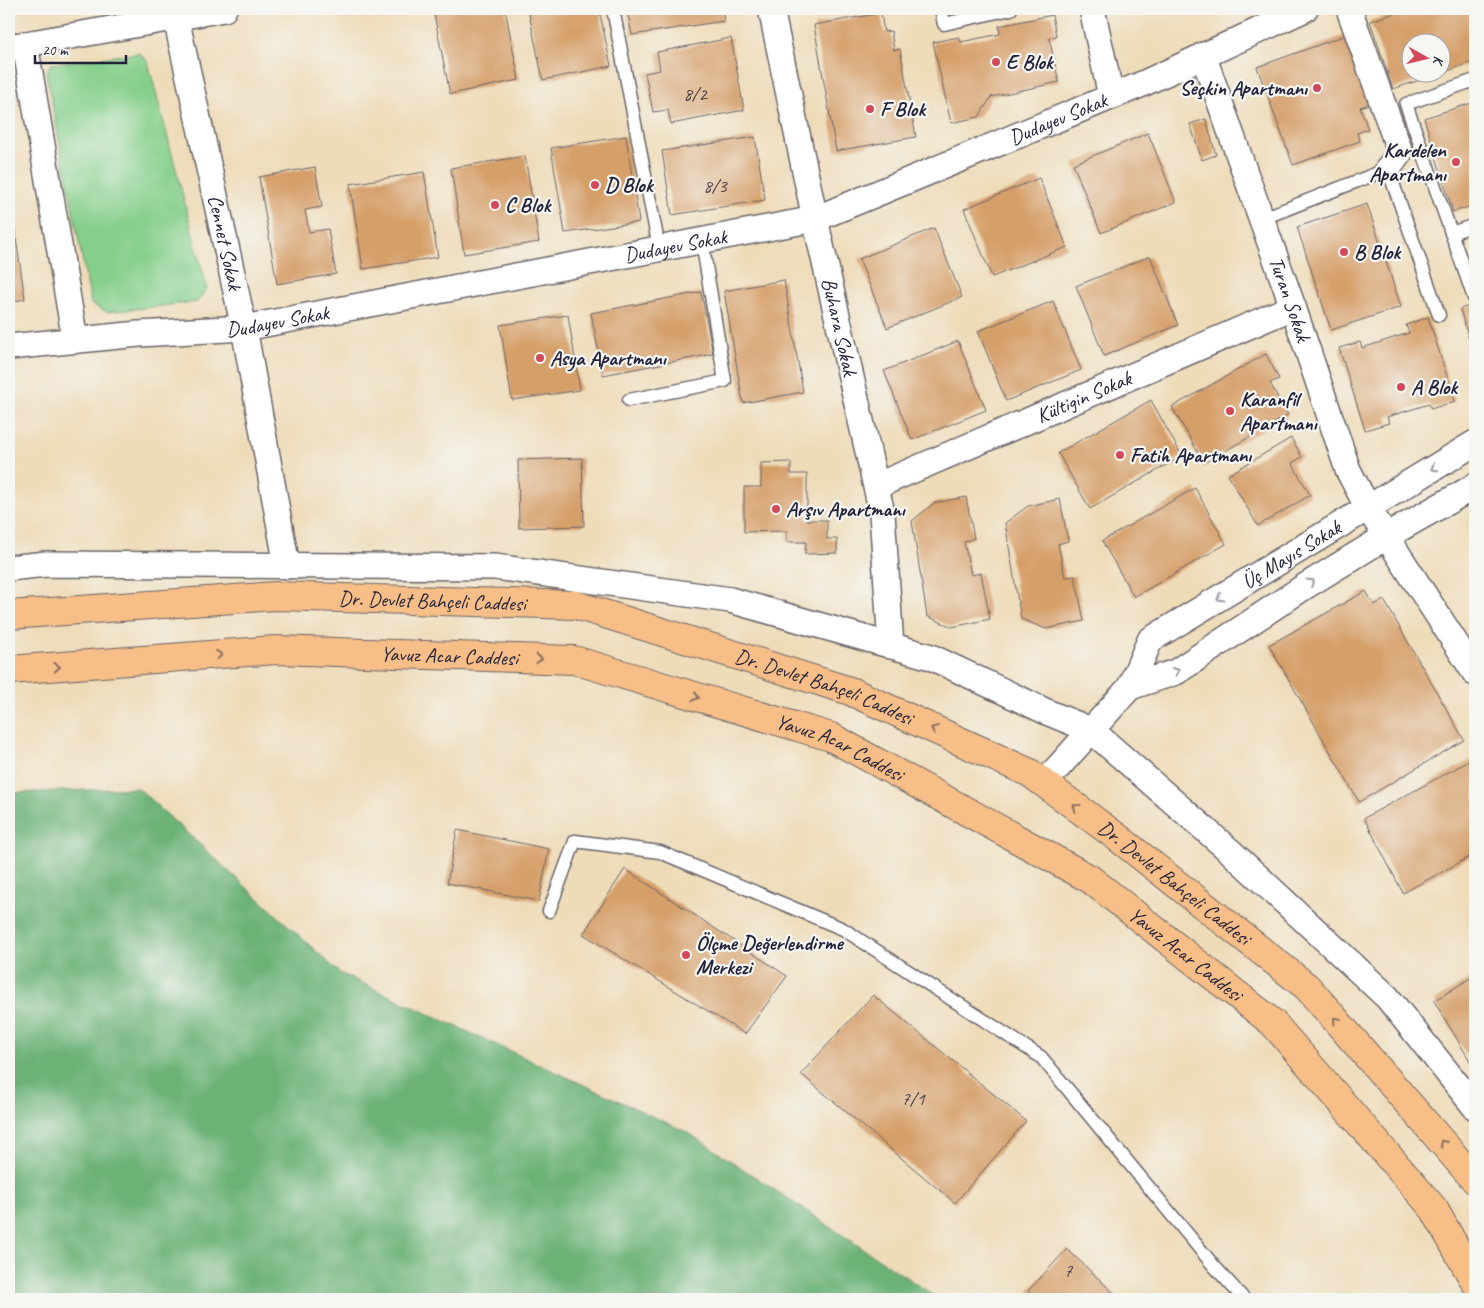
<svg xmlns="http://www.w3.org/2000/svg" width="1484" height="1308" font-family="Caveat,sans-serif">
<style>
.green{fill:#85cf8b;stroke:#547863}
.forest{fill:#6cb277;stroke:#476a59}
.building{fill:#d59f69}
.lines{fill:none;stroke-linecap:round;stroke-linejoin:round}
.lane-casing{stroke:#696367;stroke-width:15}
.street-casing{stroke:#696367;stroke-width:28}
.primary-casing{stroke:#696367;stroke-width:30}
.lane{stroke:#fff;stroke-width:12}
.street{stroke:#fff;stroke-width:25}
.primary{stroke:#f7be87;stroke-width:28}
.oneway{stroke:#9c9ca7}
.oneway2{stroke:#8c7061}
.poi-dot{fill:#d1495b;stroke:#f6f6f2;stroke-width:2}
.labels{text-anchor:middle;stroke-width:4.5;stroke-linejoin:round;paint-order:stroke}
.number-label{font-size:19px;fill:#4f4146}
.poi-label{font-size:21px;font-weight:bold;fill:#22223b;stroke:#f6f6f2;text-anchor:start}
.street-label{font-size:21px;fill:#22223b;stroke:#f6f6f2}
</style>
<rect width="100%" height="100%" fill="#f6f6f2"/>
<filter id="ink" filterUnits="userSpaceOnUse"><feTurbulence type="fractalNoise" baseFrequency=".02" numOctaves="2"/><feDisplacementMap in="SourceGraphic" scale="10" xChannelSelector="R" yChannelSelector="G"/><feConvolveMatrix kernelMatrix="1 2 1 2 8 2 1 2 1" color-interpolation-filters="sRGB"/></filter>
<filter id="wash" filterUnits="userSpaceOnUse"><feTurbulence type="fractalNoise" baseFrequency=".0096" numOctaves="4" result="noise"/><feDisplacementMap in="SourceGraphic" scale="20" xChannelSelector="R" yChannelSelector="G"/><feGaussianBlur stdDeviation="1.12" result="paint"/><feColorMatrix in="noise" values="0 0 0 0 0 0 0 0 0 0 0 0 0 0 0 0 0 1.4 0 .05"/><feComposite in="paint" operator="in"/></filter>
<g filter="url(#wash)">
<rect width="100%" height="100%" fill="#eedcb9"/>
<polygon class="green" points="139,53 148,62 207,288 197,302 107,312 91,304 46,72 51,64"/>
<polygon class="forest" points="138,788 340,973 689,1133 939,1299 9,1299 9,793"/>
<g id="blocks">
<g class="building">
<polygon points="433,9 505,9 519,80 450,94"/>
<polygon points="528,9 599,9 611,66 543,80"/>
<polygon points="627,9 722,9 724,21 632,35"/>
<polygon points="1407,9 1475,9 1475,61 1442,73 1442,42 1412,42 1412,72 1441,73 1393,89 1370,21"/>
<polygon points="881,13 884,32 891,31 894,50 900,49 916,137 836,151 814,25"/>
<polygon points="1052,15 1056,36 1049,38 1059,82 991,97 979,117 951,123 933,42 959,37 961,42 1000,34 999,26"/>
<polygon points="1349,34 1373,103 1360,107 1368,129 1357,133 1360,141 1293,165 1257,67"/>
<polygon points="731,38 744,110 671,124 668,110 653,112 645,73 660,70 657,52"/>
<polygon points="1475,102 1475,205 1453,212 1424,118"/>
<polygon points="1206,119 1216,155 1202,160 1190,124"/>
<polygon points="1148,133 1176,202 1101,233 1073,164"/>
<polygon points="626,136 639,222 565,233 551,148"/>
<polygon points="755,137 765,200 672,215 662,151"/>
<polygon points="525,156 539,242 464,254 451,168"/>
<polygon points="315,167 322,207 305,210 309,232 328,229 336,274 277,284 259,177"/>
<polygon points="424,172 438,257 363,269 350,184"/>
<polygon points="1039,178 1067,247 992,277 964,209"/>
<polygon points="1367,204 1401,307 1331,330 1297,227"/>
<polygon points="12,211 25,299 9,302 9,212"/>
<polygon points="934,228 962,297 887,328 859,259"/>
<polygon points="1150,256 1178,325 1104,356 1076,286"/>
<polygon points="784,280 803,392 743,403 724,291"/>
<polygon points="701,292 713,354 603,375 591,313"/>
<polygon points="1053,301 1081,370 1006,401 978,331"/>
<polygon points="1475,304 1475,359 1460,309"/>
<polygon points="568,315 580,390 512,400 500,325"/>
<polygon points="1428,317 1455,401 1431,409 1429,404 1387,417 1389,423 1365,430 1339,348 1360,342 1362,348 1409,333 1406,325"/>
<polygon points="958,341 986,410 912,440 884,371"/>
<polygon points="1266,354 1279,379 1270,383 1288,415 1204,463 1172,407"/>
<polygon points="1151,400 1182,456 1090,509 1058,453"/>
<polygon points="1291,438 1302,457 1292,463 1310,495 1258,526 1228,475"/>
<polygon points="582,458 584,526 519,528 518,460"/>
<polygon points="791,462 791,474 807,474 807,520 827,520 827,539 837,539 837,553 805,554 806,542 787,542 787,531 744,532 744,487 761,487 761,463"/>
<polygon points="1195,488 1226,544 1134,597 1102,541"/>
<polygon points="966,497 974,538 964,542 971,575 981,573 990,619 952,627 927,616 912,521 934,503"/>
<polygon points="1060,499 1068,541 1058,544 1065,577 1075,576 1084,621 1046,629 1021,619 1005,523 1028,506"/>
<polygon points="1366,591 1374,605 1384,600 1464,740 1359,802 1269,645"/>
<polygon points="1471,760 1475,767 1475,854 1403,893 1364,818"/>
<polygon points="457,830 549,849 539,901 447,883"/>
<polygon points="625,869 787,976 745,1034 583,934"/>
<polygon points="1475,886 1475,899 1469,890"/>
<polygon points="1475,975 1475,1069 1434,1001"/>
<polygon points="873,995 1026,1121 955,1203 801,1074"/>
<polygon points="1067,1249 1120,1299 1037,1299 1028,1291"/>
</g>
</g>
</g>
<g filter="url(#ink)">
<use href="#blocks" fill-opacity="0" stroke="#696367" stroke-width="1"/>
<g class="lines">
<defs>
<g id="lane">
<polyline points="613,9 659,248"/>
<polyline points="941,9 944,24 1011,9"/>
<polyline points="1261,219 1388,169 1439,315"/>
<polyline points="1451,233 1475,225"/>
<polyline points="1474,298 1406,104 1475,80"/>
<polyline points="629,400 725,381 702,241"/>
<polyline points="549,911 575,841 660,852 843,929 1041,1057 1214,1266 1244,1299"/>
</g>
<g id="street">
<path id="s1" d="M174 9 244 328 287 566"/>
<path id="s2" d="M771 9 815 219 882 513 891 646"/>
<polyline points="1092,9 1111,96"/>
<polyline points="1349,9 1400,152 1388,169"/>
<polyline points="25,44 75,340"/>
<polyline points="9,47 224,9"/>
<path id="s3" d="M1203 55 1293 307 1348 470 1368 508 1475 673"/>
<path id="s4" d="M9 347 139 334 244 328 815 219 1140 85 1305 9"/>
<path id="s5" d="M876 486 1293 307"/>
<polyline points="9,568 46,564 495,567 730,600 931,657 1049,713 1091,730 1231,852 1387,997 1475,1107"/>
<polyline points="1130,687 1176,672 1304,587 1387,536 1475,486"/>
<path id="s6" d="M1044 783 1130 687 1150 640 1475 443"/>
</g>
<g id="primary">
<path id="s7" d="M9 615 275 596 576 605 850 691 1030 773 1117 837 1307 987 1475 1180"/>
<path id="s8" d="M9 670 276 650 574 660 831 737 1090 879 1273 1023 1434 1209 1475 1282"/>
</g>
</defs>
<use href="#lane" class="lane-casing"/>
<use href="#street" class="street-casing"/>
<use href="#primary" class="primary-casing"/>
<use href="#lane" class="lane"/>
<use href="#street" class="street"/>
<use href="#primary" class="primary"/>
</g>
<defs><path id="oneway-chevron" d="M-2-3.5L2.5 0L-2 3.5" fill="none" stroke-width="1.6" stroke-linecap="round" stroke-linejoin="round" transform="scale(1.25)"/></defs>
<g class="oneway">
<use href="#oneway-chevron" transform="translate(1434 468) rotate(149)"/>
<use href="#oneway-chevron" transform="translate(1311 582) rotate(-32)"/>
<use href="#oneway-chevron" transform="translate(1220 598) rotate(149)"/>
<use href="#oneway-chevron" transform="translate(1176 671) rotate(-25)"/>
</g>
<g class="oneway2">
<use href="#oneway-chevron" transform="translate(219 655) rotate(-4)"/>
<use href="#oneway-chevron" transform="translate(539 659) rotate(2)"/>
<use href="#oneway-chevron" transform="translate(57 667) rotate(-4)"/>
<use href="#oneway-chevron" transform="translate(696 697) rotate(17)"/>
<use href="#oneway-chevron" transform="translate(934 729) rotate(-155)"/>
<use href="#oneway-chevron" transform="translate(1076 807) rotate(-144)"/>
<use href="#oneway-chevron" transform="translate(1336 1020) rotate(-131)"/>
<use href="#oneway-chevron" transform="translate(1443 1143) rotate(-131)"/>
</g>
</g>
<g class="poi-dot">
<circle cx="996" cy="62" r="5"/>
<circle cx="1317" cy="88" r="5"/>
<circle cx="870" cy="109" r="5"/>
<circle cx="1456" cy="162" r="5"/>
<circle cx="595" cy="185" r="5"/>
<circle cx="495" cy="205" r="5"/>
<circle cx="1344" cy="252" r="5"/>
<circle cx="540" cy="358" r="5"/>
<circle cx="1401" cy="387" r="5"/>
<circle cx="1230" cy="411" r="5"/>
<circle cx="1120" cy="455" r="5"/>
<circle cx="776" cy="509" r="5"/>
<circle cx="686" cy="955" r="5"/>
</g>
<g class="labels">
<g class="number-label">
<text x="695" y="100">8/2</text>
<text x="715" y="192">8/3</text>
<text x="913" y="1105">7/1</text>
<text x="1068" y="1277">7</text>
</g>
<g class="poi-label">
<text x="1006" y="69">E Blok</text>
<text x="1307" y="95" text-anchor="end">Seçkin Apartmanı</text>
<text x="880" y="116">F Blok</text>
<text x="1446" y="157" text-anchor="end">Kardelen<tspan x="1446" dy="24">Apartmanı</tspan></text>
<text x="605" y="192">D Blok</text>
<text x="505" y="212">C Blok</text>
<text x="1354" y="259">B Blok</text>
<text x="550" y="365">Asya Apartmanı</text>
<text x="1411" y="394">A Blok</text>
<text x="1240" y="406">Karanfil<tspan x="1240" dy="24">Apartmanı</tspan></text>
<text x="1130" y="462">Fatih Apartmanı</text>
<text x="786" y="516">Arşıv Apartmanı</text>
<text x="696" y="950">Ölçme Değerlendirme<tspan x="696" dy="24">Merkezi</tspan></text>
</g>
<g class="street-label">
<text dy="7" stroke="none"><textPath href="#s4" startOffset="1080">Dudayev Sokak</textPath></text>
<text dy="7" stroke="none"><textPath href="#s1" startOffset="239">Cennet Sokak</textPath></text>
<text dy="7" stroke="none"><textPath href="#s4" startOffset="675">Dudayev Sokak</textPath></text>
<text dy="7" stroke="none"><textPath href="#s3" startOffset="259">Turan Sokak</textPath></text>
<text dy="7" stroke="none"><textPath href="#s4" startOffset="270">Dudayev Sokak</textPath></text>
<text dy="7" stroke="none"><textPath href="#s2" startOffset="325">Buhara Sokak</textPath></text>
<text dy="7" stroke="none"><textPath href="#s5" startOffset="226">Kültigin Sokak</textPath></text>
<text dy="7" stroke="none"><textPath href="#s6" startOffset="345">Üç Mayıs Sokak</textPath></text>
<text dy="7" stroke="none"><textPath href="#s7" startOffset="424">Dr. Devlet Bahçeli Caddesi</textPath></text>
<text dy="7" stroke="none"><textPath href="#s8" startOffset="441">Yavuz Acar Caddesi</textPath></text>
<text dy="7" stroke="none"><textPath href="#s7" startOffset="829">Dr. Devlet Bahçeli Caddesi</textPath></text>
<text dy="7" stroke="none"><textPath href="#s8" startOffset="846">Yavuz Acar Caddesi</textPath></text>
<text dy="7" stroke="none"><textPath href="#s7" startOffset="1234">Dr. Devlet Bahçeli Caddesi</textPath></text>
<text dy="7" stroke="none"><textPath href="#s8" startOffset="1251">Yavuz Acar Caddesi</textPath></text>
</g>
</g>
<rect width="1484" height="1308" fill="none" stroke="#f6f6f2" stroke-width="30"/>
<g transform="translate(1426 58) rotate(98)"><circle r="24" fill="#f6f6f2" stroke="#a1a1a9"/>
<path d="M0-4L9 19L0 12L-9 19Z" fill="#d1495b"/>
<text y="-8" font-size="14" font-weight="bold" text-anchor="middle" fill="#22223b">K</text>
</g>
<path d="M35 55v8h91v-8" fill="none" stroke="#22223b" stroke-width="2.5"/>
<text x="42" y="55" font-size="15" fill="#22223b" stroke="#f6f6f2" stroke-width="4" paint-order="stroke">20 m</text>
</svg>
